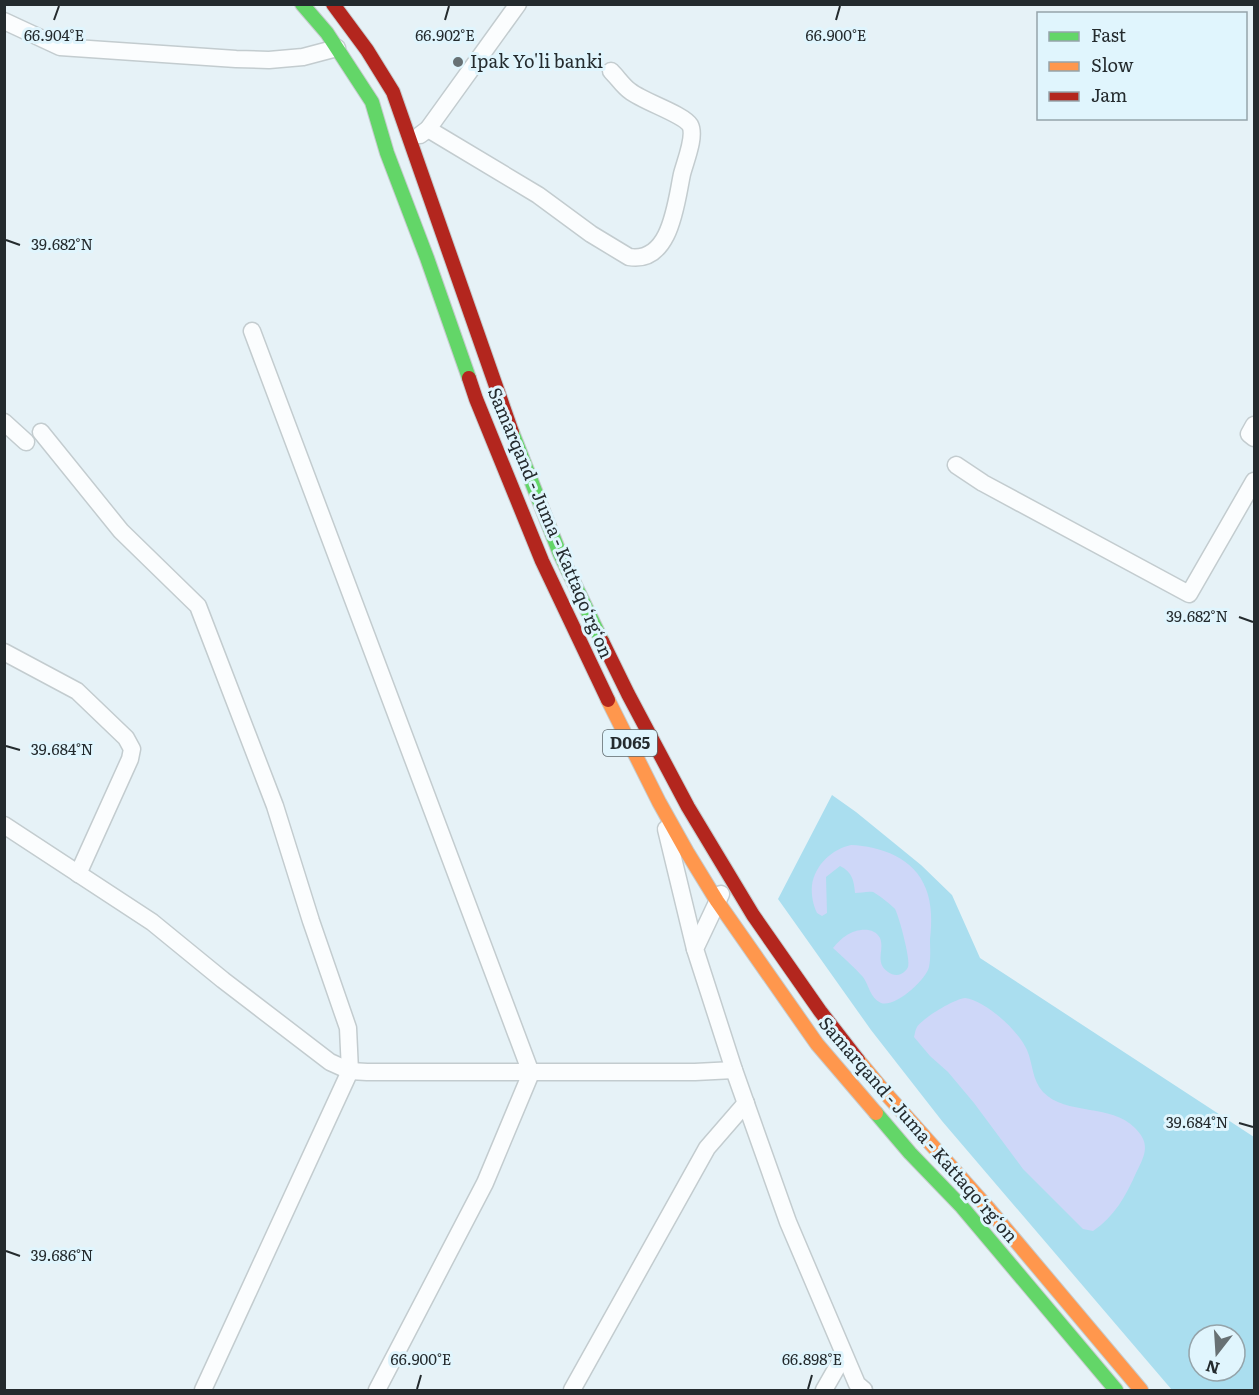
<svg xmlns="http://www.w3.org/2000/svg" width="1259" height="1395" font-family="Literata,serif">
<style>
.green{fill:#aadeef;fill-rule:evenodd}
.water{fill:#ced7f8}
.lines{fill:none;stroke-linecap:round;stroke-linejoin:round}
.street-casing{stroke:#c3cccf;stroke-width:19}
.fast-casing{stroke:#c6ccce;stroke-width:16}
.slow-casing{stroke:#c6ccce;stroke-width:16}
.jam-casing{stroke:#c6ccce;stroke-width:16}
.street{stroke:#fbfdfe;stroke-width:16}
.fast{stroke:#63d668;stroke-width:14}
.slow{stroke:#ff974d;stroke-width:14}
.jam{stroke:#b3261e;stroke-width:14}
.ticks{fill:none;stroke:#242b2e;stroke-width:2}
.poi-dot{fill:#687174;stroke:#e0f5fd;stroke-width:2}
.labels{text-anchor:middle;stroke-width:6;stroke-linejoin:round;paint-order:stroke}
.shield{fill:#e0f5fd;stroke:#5c686c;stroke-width:1.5}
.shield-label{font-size:16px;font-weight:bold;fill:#242b2e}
.poi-label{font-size:18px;fill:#242b2e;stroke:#e0f5fd;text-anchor:start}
.street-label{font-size:18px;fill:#242b2e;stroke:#e0f5fd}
.ticks-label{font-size:15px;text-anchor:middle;fill:#242b2e;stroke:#e0f5fd;stroke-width:6;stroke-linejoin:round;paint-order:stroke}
</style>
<rect width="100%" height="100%" fill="#e6f2f7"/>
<path class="green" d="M832 795 856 812 921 865 952 895 980 958 1254 1137V1390H1172L942 1121 871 1030 778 899ZM1199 1335H1235V1371H1199Z"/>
<g class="water">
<path d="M851 845C880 846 915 858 926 889 932 904 932 923 930 939 930 948 931 958 929 967 926 980 895 1008 881 1003 870 998 869 985 863 977 854 967 843 957 833 948 837 943 842 938 847 935 856 929 874 926 880 938 885 950 874 962 888 972 892 975 897 976 901 974 903 973 907 970 908 967 911 961 899 916 895 909 893 906 876 893 873 892 868 891 860 893 855 893 854 880 852 872 840 866L826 877 827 913 822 916 817 913C813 905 811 894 812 885 815 865 832 849 851 845Z"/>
<path d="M965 998C986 1001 1018 1030 1027 1050 1033 1064 1032 1080 1043 1092 1066 1116 1111 1103 1135 1128 1151 1144 1145 1155 1136 1173 1126 1196 1114 1217 1093 1231L1083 1229 1023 1169 974 1103 948 1072 930 1056 914 1037C915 1034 915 1030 917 1027 923 1018 954 999 965 998Z"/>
</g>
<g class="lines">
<defs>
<g id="street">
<polyline points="4,21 60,47 236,59 269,60 303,57 337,48"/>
<path d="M428 129 538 195 591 234 629 257C671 264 676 202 682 174 685 162 696 136 690 125 683 114 644 102 630 91 623 86 618 78 611 71"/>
<polyline points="420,135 428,129 518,4"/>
<polyline points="252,331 531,1073 485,1183 377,1390"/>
<polyline points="4,422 26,442"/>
<polyline points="1254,425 1249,434 1254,438"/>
<polyline points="41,432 121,531 198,606 275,806 311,921 348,1028 350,1071 203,1390"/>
<polyline points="956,465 983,483 1189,594 1254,481"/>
<polyline points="4,652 77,691 126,738 132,749 130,759 78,874"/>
<polyline points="4,825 152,922 223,980 330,1062 350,1071 367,1072 695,1072 734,1070"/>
<polyline points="666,829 695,949"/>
<polyline points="721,894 695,949 734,1070 788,1222 857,1384 864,1390"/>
<polyline points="572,1390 707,1148 746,1103"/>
<polyline points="824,1390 844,1355"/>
</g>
<g id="fast">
<polyline points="302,4 327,33 372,102 387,153 427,258 469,378"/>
<polyline points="512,432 560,554 602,641"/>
<polyline points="876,1113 910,1153 962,1207 1116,1390"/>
</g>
<g id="slow">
<polyline points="608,700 659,802 687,852 717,901 817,1044 876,1113"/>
<polyline points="858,1060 888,1096 988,1208 1141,1390"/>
</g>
<g id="jam">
<polyline points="333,4 367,50 393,92 512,432"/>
<polyline points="469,378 476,399 542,561 608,700"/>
<polyline points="602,641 628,694 688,807 753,915 820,1011 858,1060"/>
</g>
</defs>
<use href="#street" class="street-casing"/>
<use href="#fast" class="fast-casing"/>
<use href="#slow" class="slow-casing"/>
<use href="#jam" class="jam-casing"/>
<use href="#street" class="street"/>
<use href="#fast" class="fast"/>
<use href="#slow" class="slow"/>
<use href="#jam" class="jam"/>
</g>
<path class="ticks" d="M54 20 59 6M445 20 449 6M836 20 840 6M6 240 20 245M1239 617 1253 622M6 746 20 750M1239 1123 1253 1127M6 1251 20 1256M417 1389 421 1375M808 1389 812 1375"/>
<circle class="poi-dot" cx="458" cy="62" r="6"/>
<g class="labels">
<rect class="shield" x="603" y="730" width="54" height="26" rx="4.5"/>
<g class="shield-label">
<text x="630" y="749">D065</text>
</g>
<g class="poi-label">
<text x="470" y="68">Ipak Yo'li banki</text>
</g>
<g class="street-label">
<text transform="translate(550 523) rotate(67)" y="6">Samarqand - Juma - Kattaqo‘rg‘on</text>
<text transform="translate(918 1130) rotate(49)" y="6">Samarqand - Juma - Kattaqo‘rg‘on</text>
</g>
</g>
<g class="ticks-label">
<text x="54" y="41">66.904°E</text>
<text x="445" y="41">66.902°E</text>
<text x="836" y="41">66.900°E</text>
<text x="62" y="250">39.682°N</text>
<text x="1197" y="622">39.682°N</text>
<text x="62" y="755">39.684°N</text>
<text x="1197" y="1128">39.684°N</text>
<text x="62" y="1261">39.686°N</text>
<text x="421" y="1365">66.900°E</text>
<text x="812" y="1365">66.898°E</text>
</g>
<rect width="1259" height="1395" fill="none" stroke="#242b2e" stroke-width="12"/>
<rect x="1037" y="12" width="210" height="108" fill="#e0f5fd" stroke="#95a4aa" stroke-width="1.5"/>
<rect x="1049" y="32" width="30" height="9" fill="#63d668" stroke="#95a4aa" stroke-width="1.5"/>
<text x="1091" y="42" font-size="18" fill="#242b2e">Fast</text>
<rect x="1049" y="62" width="30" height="9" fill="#ff974d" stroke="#95a4aa" stroke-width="1.5"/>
<text x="1091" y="72" font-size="18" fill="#242b2e">Slow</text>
<rect x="1049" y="92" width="30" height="9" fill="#b3261e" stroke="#95a4aa" stroke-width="1.5"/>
<text x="1091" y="102" font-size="18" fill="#242b2e">Jam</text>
<g transform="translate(1217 1353) rotate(197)"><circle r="28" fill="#e0f5fd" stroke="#95a4aa" stroke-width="1.5"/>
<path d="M0-4.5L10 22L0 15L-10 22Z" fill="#687174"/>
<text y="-9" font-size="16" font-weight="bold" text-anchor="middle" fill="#242b2e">N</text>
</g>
</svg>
